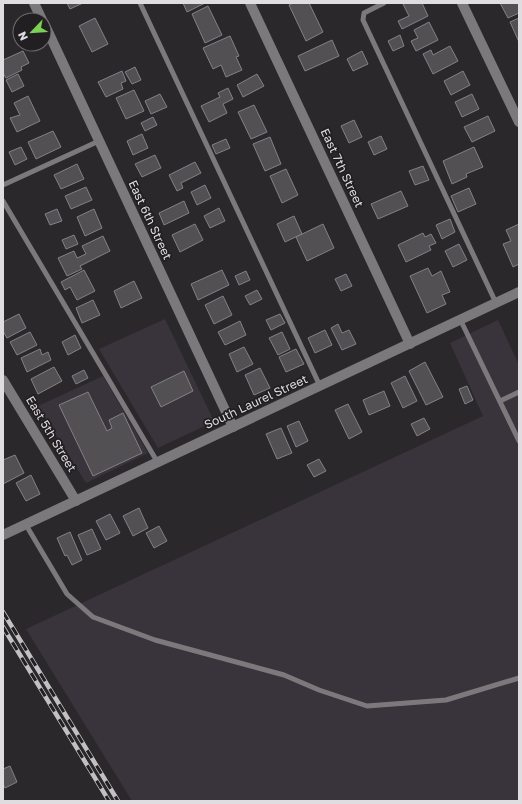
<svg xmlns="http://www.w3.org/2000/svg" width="522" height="804" font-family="'Golos Text',sans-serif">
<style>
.built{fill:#39333c}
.building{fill:#535054;stroke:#848186}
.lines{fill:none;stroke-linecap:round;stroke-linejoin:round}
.service{stroke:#7c797d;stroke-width:5}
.minor{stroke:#7c797d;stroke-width:10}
.rail-casing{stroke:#c2c0c2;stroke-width:4.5}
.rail{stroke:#211f22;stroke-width:3;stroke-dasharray:9;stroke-linecap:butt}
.labels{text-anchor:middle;stroke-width:3.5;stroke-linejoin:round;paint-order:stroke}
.street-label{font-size:12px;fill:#dfdddf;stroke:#211f22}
</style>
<rect width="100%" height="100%" fill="#2b282c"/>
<g class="built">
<polygon points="165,319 213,419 211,423 158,448 99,349"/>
<polygon points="498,320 519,365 519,801 132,801 26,629 483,416 450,343"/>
<polygon points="103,376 148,453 86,483 38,406"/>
</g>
<g class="building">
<polygon points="67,3 83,3 70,9"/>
<polygon points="183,3 205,3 187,12"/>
<polygon points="293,3 309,3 323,32 306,41 289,5"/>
<polygon points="406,3 422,3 428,16 402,29 398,21 409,16 403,4"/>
<polygon points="500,3 519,3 519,13 508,18"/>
<polygon points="208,6 222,35 205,43 192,14"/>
<polygon points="95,18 108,44 92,52 79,26"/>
<polygon points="519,18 519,42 510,22"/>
<polygon points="429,22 438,40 416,51 411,41 418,38 414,30"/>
<polygon points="400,35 404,46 393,51 388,41"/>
<polygon points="230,36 239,56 236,57 242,70 226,77 221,65 213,69 203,48"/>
<polygon points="332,40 339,56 305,71 298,56"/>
<polygon points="450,46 458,61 433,74 423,54 431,50 433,55"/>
<polygon points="23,51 29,63 21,67 22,70 6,78 3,73 3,60"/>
<polygon points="362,51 368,64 353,71 347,59"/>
<polygon points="135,67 141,80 132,84 125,72"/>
<polygon points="122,71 126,81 121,83 123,89 106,97 98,82"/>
<polygon points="463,71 470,85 451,95 444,81"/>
<polygon points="18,74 24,86 12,92 6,80"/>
<polygon points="257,74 264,86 243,97 237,85"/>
<polygon points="228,88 233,99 223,104 227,113 209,122 201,106 220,97 218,93"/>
<polygon points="134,90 144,111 126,119 116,98"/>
<polygon points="160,94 167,107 151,114 145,101"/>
<polygon points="472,94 479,109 462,117 455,102"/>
<polygon points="28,96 40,121 17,132 10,118 20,115 14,103"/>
<polygon points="254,105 267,132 251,139 238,112"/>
<polygon points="488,116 495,131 472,142 464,127"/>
<polygon points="153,117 157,125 145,131 141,123"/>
<polygon points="354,120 362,137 349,143 341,126"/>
<polygon points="53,131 61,147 36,159 28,142"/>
<polygon points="142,134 148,148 133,155 127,141"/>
<polygon points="381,136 387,149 374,155 368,142"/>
<polygon points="270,137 281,164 265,171 253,144"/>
<polygon points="226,139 230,148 216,154 212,145"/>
<polygon points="21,147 27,159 15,165 9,152"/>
<polygon points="474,147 483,167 466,174 467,177 452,184 443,161"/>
<polygon points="155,155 161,168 142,177 135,164"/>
<polygon points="195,162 201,173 181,183 183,188 177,191 169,175"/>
<polygon points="77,164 84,179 61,189 54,175"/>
<polygon points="423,166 429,180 415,185 409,171"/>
<polygon points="286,169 298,195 282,203 270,176"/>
<polygon points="205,185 211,198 197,205 191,192"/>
<polygon points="86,187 92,200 71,209 65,196"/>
<polygon points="469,188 476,204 458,212 451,196"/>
<polygon points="401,191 408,206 378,219 371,204"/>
<polygon points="184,201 189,213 164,225 159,213"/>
<polygon points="219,208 225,221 210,228 204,216"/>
<polygon points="57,209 62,221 50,225 45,214"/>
<polygon points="94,209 102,228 85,236 77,217"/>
<polygon points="294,216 302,234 285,242 277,224"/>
<polygon points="450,219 455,232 442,239 436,225"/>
<polygon points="195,224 203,240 180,252 172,235"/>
<polygon points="323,224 334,248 307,261 296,237"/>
<polygon points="519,224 519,264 513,267 503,244 511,241 506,230"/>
<polygon points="423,233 425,237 431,234 436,243 429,246 431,250 406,262 398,245"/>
<polygon points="74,235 78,244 66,249 62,240"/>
<polygon points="103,236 110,251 80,266 82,269 67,276 58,258 74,251 77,258 86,254 82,246"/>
<polygon points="459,244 467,260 453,267 445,251"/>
<polygon points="428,268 432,276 441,271 450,292 442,295 446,304 427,313 410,276"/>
<polygon points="84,270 95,291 77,300 70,287 65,290 61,282"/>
<polygon points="222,270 229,285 198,300 191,284"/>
<polygon points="246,271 250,280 239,285 235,276"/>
<polygon points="346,274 352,286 341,291 335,279"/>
<polygon points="134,281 142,298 121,308 114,291"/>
<polygon points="257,290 262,299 250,305 245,296"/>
<polygon points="223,296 232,315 214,324 205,305"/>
<polygon points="93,300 100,315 82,323 76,308"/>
<polygon points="19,314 26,328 7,338 3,331 3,322"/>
<polygon points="280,314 285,323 271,330 266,320"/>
<polygon points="240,321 246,335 225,345 218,332"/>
<polygon points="338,324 342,333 349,330 356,344 342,350 331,328"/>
<polygon points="325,330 332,345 315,353 308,338"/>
<polygon points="30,332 37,345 17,355 10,342"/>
<polygon points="282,332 290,349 278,355 269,338"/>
<polygon points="75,335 81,348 68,355 62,342"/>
<polygon points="244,347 253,364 237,372 229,354"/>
<polygon points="40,349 42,355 48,352 51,360 27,372 21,358"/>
<polygon points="296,349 304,364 286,372 279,357"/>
<polygon points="425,362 443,397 426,405 409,371"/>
<polygon points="54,367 62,381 38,394 31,379"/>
<polygon points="260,368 270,388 254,395 245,375"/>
<polygon points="84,370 88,378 76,384 72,376"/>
<polygon points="184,371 193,391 161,407 151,387"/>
<polygon points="405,376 417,401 403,408 391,383"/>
<polygon points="467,386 473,400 465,404 459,389"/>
<polygon points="384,391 390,406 369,415 363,400"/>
<polygon points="88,392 107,431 112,428 109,420 123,413 142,453 93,476 59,405"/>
<polygon points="348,404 362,432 349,439 335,410"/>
<polygon points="424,418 430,429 417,436 411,424"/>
<polygon points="299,421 308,441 296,447 287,426"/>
<polygon points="281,428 292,453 277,459 266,434"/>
<polygon points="15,455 24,473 3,484 3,460"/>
<polygon points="319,459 326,471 314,477 307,465"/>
<polygon points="31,475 40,494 26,501 16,483"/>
<polygon points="139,508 148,528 133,536 123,516"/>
<polygon points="110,514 120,533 106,540 96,521"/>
<polygon points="159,526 167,541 154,548 146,533"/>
<polygon points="92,529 101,549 87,555 78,535"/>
<polygon points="70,532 82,560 72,565 67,555 65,556 57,538"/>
<polygon points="10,766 17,782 5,788 3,784 3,769"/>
</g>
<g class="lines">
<g class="service">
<polyline points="140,3 320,386"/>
<polyline points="384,3 364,13 363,20 496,303"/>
<polyline points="3,185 99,141"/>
<polyline points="3,201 158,463"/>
<polyline points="460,319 519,441"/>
<polyline points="500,401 519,392"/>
<polyline points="26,525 67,594 93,617 155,640 284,675 319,690 367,706 446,700 519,678"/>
</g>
<g class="minor">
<polyline points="34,3 42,20"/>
<polyline points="250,3 410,344"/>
<polyline points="462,3 519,122"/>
<polyline points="44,23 233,427"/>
<polyline points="3,380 76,501"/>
<polyline points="3,535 519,292"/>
</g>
<defs>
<g id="rail">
<polyline points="3,612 118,801"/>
<polyline points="3,627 109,801"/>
</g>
</defs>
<use href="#rail" class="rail-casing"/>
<use href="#rail" class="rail"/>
</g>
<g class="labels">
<g class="street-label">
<text transform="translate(342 168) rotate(65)" y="4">East 7th Street</text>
<text transform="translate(150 220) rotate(65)" y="4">East 6th Street</text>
<text transform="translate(256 402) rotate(-25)" y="4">South Laurel Street</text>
<text transform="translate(51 434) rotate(59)" y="4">East 5th Street</text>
</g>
</g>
<rect width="522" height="804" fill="none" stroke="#dfdddf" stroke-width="8"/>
<g transform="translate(32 32) rotate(245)"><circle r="19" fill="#211f22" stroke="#6d6b6e"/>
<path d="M0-3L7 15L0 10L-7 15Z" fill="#7cd155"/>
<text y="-6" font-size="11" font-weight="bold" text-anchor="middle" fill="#dfdddf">N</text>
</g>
</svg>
